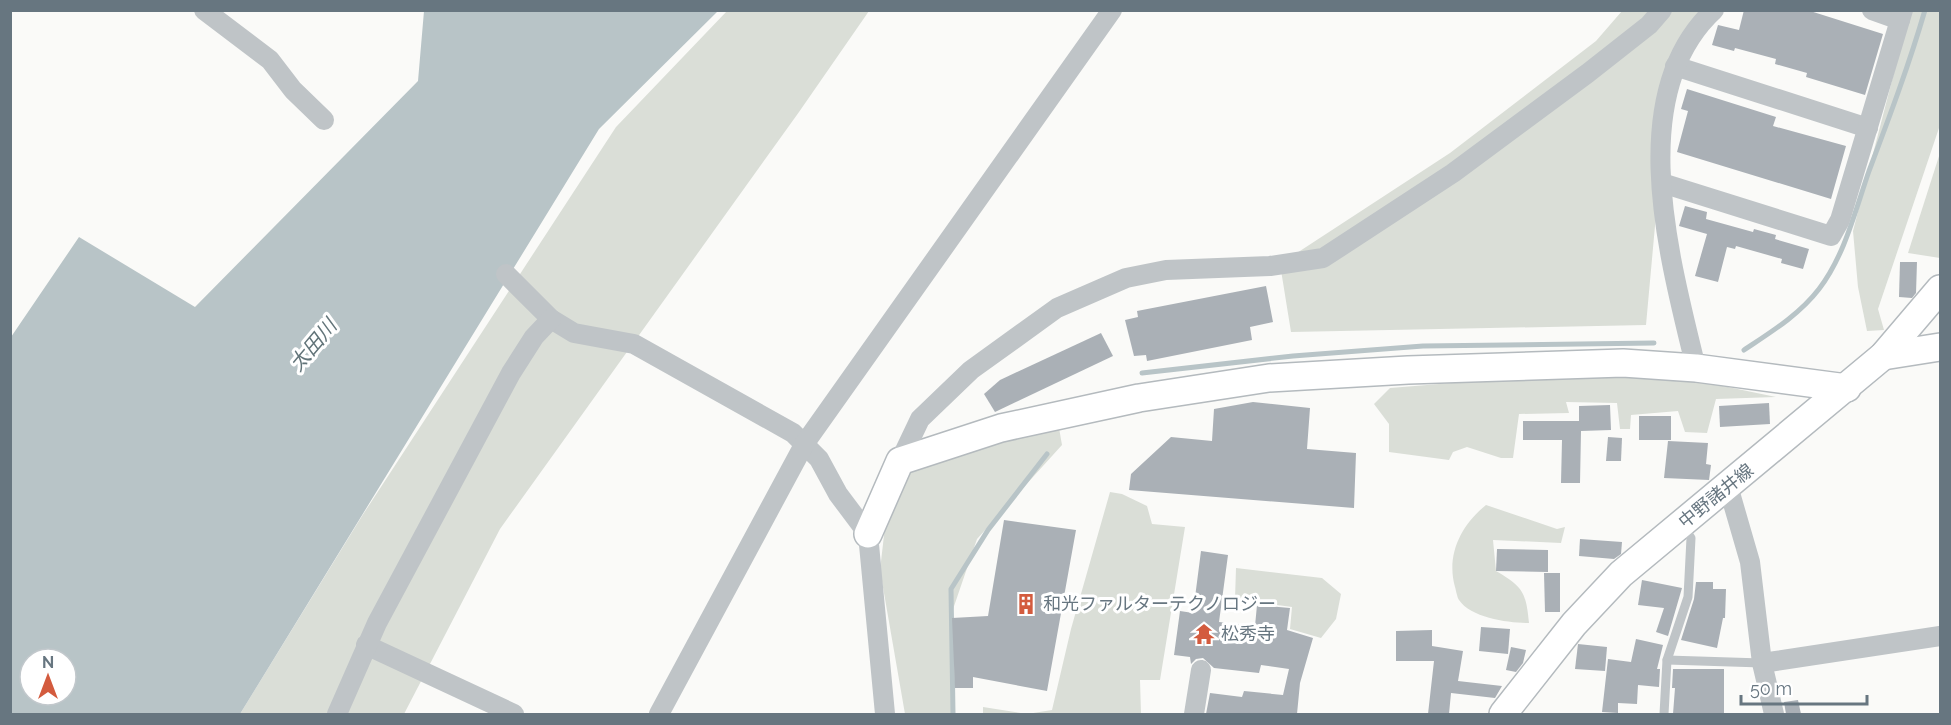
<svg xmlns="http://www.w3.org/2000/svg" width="1951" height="725" font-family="Raleway,'Noto Sans JP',sans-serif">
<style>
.green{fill:#daded7}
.water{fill:#b8c4c7;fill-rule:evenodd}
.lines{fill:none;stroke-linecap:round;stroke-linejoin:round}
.stream{stroke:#b8c4c7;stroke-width:5}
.building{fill:#aab0b6}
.secondary-casing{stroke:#b4babe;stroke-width:30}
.lane{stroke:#bfc4c7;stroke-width:9}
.street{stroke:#bfc4c7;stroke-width:20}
.secondary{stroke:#fff;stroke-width:27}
.labels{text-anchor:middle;stroke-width:6;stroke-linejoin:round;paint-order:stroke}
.street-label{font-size:18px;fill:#677680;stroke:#fff}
.poi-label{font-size:18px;fill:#677680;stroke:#fff;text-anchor:start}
.water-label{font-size:20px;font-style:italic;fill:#627479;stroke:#fff}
</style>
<rect width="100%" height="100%" fill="#fafaf8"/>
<g class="green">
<polygon points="727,11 869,11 799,112 500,529 404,714 240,714 362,516 616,127"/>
<polygon points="1622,11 1714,11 1667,94 1646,325 1291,332 1280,264 1450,153 1596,41"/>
<polygon points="1910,11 1940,11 1940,125 1878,309 1884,330 1867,331 1858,287 1853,231"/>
<polygon points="1940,153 1940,258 1908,253"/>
<polygon points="1537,376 1675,376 1776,397 1716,399 1707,433 1685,432 1678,411 1631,415 1630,429 1620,429 1617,403 1566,402 1569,413 1519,414 1513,458 1501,458 1467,447 1453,452 1449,460 1389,452 1389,424 1374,404 1390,388"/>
<polygon points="1059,428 1062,445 977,539 951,615 951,714 905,714 880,570 886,518 903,468 919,461"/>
<polygon points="1110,492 1122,494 1147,506 1152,524 1185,527 1160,680 1140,680 1141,714 983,714 983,707 1027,714 1052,710 1071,629"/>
<path d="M1486 505 1557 529 1565 527 1561 543 1493 540 1496 571C1523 587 1526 592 1529 623 1509 623 1471 618 1459 600 1457 597 1456 590 1455 587 1446 555 1461 525 1486 505Z"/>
<polygon points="1236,568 1322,578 1341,594 1336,619 1321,638 1290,629 1292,607 1235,599"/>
</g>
<path class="water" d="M424 11H718L599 129 240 714H11V337L79 237 195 307 418 81ZM30 659H66V695H30Z"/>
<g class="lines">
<g class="stream">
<path d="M1744 350C1771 332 1799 315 1819 289 1845 255 1855 211 1869 171 1889 118 1909 65 1925 10"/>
<polyline points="1142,373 1293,356 1423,346 1654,343"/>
<polyline points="953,714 951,589 988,530 1047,454"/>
</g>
</g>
<g class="building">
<polygon points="1744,10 1807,10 1883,34 1865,95 1806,77 1807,73 1775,64 1776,59 1735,48 1734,51 1712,45 1718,25 1739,30"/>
<polygon points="1687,89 1776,117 1773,126 1846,146 1831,199 1677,152 1688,111 1681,109"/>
<polygon points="1685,206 1707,212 1706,219 1753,232 1754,229 1776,235 1775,239 1809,249 1803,269 1781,263 1782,259 1736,246 1735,249 1727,247 1718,282 1695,276 1707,234 1679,226"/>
<polygon points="1900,262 1917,262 1916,293 1912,298 1899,297"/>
<polygon points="1266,286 1273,322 1250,327 1252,340 1147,361 1146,355 1134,356 1125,320 1138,317 1137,311"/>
<polygon points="1101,333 1113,356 995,412 984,394 1000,380"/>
<polygon points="1253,402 1310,408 1307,449 1356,453 1354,508 1129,490 1131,474 1171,437 1212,441 1214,409"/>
<polygon points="1769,403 1770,424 1720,427 1719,406"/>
<polygon points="1610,405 1611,430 1581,431 1580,483 1561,483 1562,440 1523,440 1523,421 1579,421 1579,406"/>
<rect x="1639" y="416" width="32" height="24"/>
<polygon points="1608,437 1622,438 1621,461 1606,461"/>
<polygon points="1668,441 1708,443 1706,464 1711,465 1709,480 1664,478"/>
<polygon points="1004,520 1076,530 1047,691 973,677 973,688 955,688 952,618 988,616"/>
<polygon points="1580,539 1622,542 1621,554 1614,559 1579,556"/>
<polygon points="1497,549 1548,550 1548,572 1496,571"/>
<polygon points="1201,551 1228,555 1219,622 1255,626 1257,605 1290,608 1287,630 1313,638 1300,683 1297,714 1206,714 1210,693 1242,697 1244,691 1283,695 1289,669 1261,665 1259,673 1214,668 1203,658 1196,659 1191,664 1190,657 1174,655 1180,611 1193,613"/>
<polygon points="1544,573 1560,573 1560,612 1545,612"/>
<polygon points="1642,580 1682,588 1668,636 1656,632 1664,608 1638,605"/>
<polygon points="1696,582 1713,582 1713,589 1726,589 1725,618 1723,618 1717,648 1681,640 1694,599"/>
<polygon points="1481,627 1510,629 1508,654 1479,651"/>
<polygon points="1432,630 1432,646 1463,651 1458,681 1502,686 1495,698 1451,693 1449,714 1428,714 1434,661 1396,661 1396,631"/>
<polygon points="1636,639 1663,645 1657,669 1660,669 1659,687 1638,685 1637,704 1618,703 1618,713 1602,712 1608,659 1631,662"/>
<polygon points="1578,644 1607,647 1605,671 1575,669"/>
<polygon points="1511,647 1526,650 1523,663 1516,672 1506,670"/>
<polygon points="1673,669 1724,669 1724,714 1673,714 1675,688 1672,688"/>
<polygon points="1798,700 1801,714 1786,714 1784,702"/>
</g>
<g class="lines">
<defs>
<g id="secondary">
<polyline points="1883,356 1940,347"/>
<polyline points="868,534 900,461 1001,428 1139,398 1269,378 1408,370 1623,363 1696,368 1847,388"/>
<polyline points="1503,714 1574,624 1621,574 1883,356 1940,289"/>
</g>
</defs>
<use href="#secondary" class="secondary-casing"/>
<g class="lane">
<polyline points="1667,660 1762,663"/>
<polyline points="1664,714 1667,660 1688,597 1691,538 1683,526"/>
</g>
<g class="street">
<polyline points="204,10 270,60 293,90 324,120"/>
<polyline points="1872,10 1900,20"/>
<polyline points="1675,66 1868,128"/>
<polyline points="1662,183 1831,236 1840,220 1903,10"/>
<polyline points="506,274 551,319 574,333 634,344 793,433 819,459 838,494 868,534 885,714"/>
<path d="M1696 368C1671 263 1622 95 1714 10"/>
<polyline points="900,461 920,419 971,370 1057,308 1126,278 1166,270 1270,266 1323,258 1453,173 1588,73 1649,25 1662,10"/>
<polyline points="1728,486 1750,562 1762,663 1774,714"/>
<polyline points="366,645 514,714"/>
<polyline points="1762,663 1940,636"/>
<polyline points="337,714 377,623 511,373 534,337 551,319"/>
<polyline points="659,714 805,443 1112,10"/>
<polyline points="1194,714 1201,670"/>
</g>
<use href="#secondary" class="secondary"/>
</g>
<defs>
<symbol id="building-bare" viewBox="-9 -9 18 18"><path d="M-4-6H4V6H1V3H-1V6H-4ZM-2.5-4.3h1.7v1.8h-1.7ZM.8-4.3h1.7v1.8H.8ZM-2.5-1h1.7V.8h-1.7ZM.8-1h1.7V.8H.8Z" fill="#d35b3e" stroke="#fff" stroke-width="2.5" paint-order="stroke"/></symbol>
<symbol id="temple-bare" viewBox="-9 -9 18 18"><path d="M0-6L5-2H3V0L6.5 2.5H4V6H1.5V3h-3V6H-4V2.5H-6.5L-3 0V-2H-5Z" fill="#d35b3e" stroke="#fff" stroke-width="2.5" paint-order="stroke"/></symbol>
</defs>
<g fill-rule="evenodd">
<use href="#building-bare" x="1011" y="589" width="30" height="30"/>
<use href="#temple-bare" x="1189" y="619" width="30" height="30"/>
</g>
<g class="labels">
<g class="street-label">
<text transform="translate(1716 496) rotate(-39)" y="6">中野諸井線</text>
</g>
<g class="poi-label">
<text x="1043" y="610">和光ファルターテクノロジー</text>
<text x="1221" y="640">松秀寺</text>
</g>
<g class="water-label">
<text transform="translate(313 345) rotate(-50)" y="7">太田川</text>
</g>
</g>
<rect width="1951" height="725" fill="none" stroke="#677680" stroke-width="24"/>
<g transform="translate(48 677)"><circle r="28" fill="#ffffff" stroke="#c2c8cc" stroke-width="1.5"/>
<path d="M0-4.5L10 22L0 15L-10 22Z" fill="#d35b3e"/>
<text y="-9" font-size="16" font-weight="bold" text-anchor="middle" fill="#677680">N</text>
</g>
<path d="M1741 695v9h126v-9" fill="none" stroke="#677680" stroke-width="3"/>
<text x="1750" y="695" font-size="18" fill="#677680" stroke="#ffffff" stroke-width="4.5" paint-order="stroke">50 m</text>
</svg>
